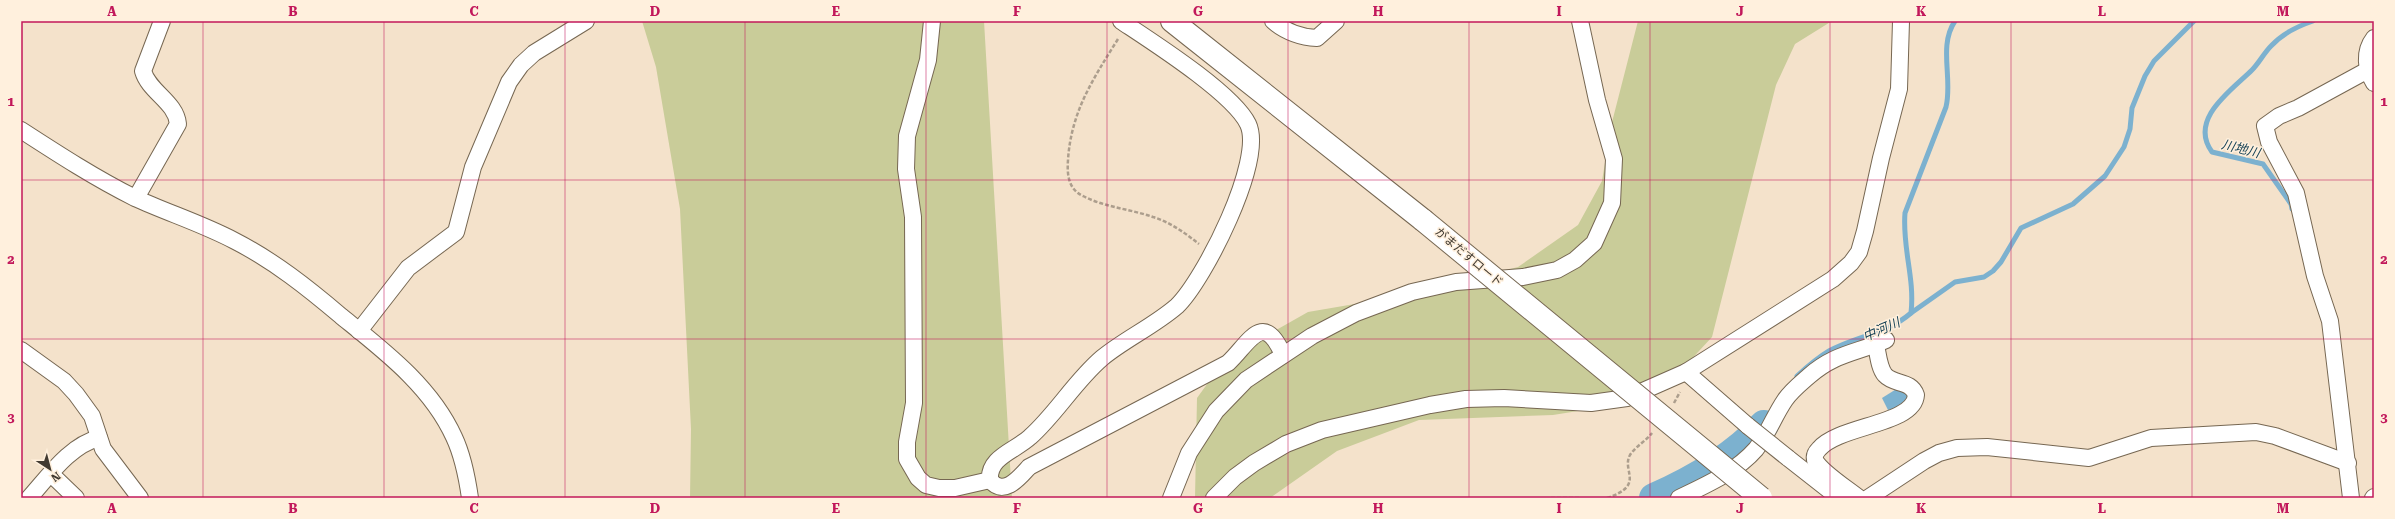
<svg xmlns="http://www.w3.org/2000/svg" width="2395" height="519" font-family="'Roboto Serif','Noto Sans JP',serif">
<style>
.green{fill:#c9cc99}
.water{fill:#7cb1cf}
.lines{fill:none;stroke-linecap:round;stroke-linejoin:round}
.stream{stroke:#7cb1cf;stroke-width:5}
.river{stroke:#7cb1cf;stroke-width:30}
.minor-casing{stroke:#766752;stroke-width:18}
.highway-casing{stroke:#766752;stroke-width:24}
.path{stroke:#ac9e8d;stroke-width:2.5;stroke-dasharray:4 2;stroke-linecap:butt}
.minor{stroke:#fff;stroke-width:16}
.highway{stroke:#fff;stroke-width:22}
.minor-bridge-casing{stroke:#766752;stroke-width:18;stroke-linecap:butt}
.highway-bridge-casing{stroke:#766752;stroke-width:24;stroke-linecap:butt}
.minor-bridge{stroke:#fff;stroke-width:16}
.highway-bridge{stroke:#fff;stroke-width:22}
.grid{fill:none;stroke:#c2185b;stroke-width:1;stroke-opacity:0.55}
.labels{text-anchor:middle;stroke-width:3;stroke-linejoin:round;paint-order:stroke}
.street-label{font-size:12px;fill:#413a31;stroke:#fff0dd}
.water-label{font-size:13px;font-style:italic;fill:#113e53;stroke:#fff0dd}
.neatline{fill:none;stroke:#c2185b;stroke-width:1.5}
.grid-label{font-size:13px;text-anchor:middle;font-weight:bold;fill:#c2185b}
</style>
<rect width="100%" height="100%" fill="#f4e2cb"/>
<g class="green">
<polygon points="642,21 984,21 1012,498 690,498 691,429 680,209 656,67"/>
<polygon points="1638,21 1832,21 1795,44 1776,85 1712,337 1673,379 1628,403 1553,415 1419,420 1337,451 1270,498 1195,498 1197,398 1218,369 1264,337 1308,312 1413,294 1518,267 1578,225 1602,181 1611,126"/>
</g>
<path class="water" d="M1898 388 1908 395C1907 405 1896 408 1888 410L1882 398Z"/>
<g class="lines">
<g class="stream">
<path d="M2292 209 2291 204 2263 164 2212 152C2188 119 2232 90 2252 70 2259 63 2264 53 2271 46 2282 34 2298 26 2313 21"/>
<polyline points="1911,313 1955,282 1984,277 1993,271 2001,262 2021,228 2073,204 2105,176 2124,147 2130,129 2132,108 2145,76 2154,61 2194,21"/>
<path d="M1797 376C1807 367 1817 358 1829 351 1856 336 1887 334 1911 313 1915 277 1902 248 1905 213L1946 107C1953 79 1938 46 1955 21"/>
</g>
<path class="river" d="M1654 498C1695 480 1733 458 1764 425"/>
<defs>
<g id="minor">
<polyline points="932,21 928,60 907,136 906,169 913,217 914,403 907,442 907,459 918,478 926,485 939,488 955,488 990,480"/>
<path d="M1121 21C1151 41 1233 93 1248 124 1265 160 1204 280 1177 306 1154 326 1125 339 1102 358 1075 381 1056 414 1030 437 1015 451 988 457 990 480 1004 497 1019 478 1029 467L1228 363C1248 345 1263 308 1283 355"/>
<path d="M1273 21C1286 32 1300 37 1317 38L1336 21"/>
<path d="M2374 38C2363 52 2366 70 2374 83"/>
<path d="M21 130C58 154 95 178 135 198 168 213 203 224 235 241 274 261 308 288 341 316 383 350 431 386 454 437 463 456 467 477 470 498"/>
<path d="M136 198 178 124C176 102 149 92 143 71L162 21"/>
<polyline points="359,331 408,268 456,232 473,167 509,82 521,65 534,53 586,21"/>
<polyline points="21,350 64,381 76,394 92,416 103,449 140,498"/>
<polyline points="1686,372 1748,426"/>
<polyline points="1788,458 1839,498"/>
<polyline points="51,474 76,498"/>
<path d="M29 498C48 477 70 445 99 438"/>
<polyline points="1171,498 1189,453 1216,411 1246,380 1312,336 1356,313 1412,292 1456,282 1523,277 1557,270 1575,260 1594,243 1612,203 1614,159 1597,100 1580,21"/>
<polyline points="1214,498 1235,477 1254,463 1286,444 1322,430 1430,405 1466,399 1504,398 1591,403 1627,398 1686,372 1833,279 1851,263 1859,252 1865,231 1881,158 1899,89 1901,21"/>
<path d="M1679 498C1706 485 1736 472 1756 449 1768 434 1774 416 1785 400 1791 391 1801 383 1809 376 1835 353 1857 353 1886 340"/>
<path d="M1859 498C1848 489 1821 472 1815 460 1814 456 1816 452 1819 449 1839 425 1914 425 1916 395 1911 380 1894 385 1885 375 1879 368 1878 354 1876 345"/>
<polyline points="1868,498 1924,461 1939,453 1957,448 1987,447 2089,458 2151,438 2256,432 2275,436 2348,463"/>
<polyline points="2351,498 2330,321 2315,276 2296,193 2269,142 2265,126 2279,116 2298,108 2366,71"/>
<polyline points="2373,498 2374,497"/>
</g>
<polyline id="highway" points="1172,21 1423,220"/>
</defs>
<use href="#minor" class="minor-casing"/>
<use href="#highway" class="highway-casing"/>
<g class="path">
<path d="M1118 39C1093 79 1071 112 1068 160 1067 174 1068 189 1083 196 1104 207 1130 209 1153 217 1170 222 1185 233 1199 244"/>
<polyline points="1674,403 1680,392"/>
<polyline points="1551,498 1581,498"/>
<path d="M1607 498C1646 485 1621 471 1630 455 1636 446 1646 441 1652 433"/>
</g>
<use href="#minor" class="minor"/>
<use href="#highway" class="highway"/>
<defs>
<polyline id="minor-bridge" points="1748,426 1788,458"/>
<polyline id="highway-bridge" points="1423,220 1761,498"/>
</defs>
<use href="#minor-bridge" class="minor-bridge-casing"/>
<use href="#highway-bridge" class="highway-bridge-casing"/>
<use href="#minor-bridge" class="minor-bridge"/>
<use href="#highway-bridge" class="highway-bridge"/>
</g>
<path class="grid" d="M203 21V498M384 21V498M565 21V498M745 21V498M926 21V498M1107 21V498M1288 21V498M1469 21V498M1650 21V498M1830 21V498M2011 21V498M2192 21V498M21 180H2374M21 339H2374"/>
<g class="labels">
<g class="street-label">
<text transform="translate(1469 257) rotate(40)" y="4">がまだすロード</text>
</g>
<g class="water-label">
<text transform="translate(2241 148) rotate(14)" y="5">川地川</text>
<text transform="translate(1881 329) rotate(-24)" y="5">中河川</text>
</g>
</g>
<rect width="2395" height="519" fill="none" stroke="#fff0dd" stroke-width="44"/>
<g transform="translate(50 469) rotate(144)" stroke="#fff0dd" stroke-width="3" paint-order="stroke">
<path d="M0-3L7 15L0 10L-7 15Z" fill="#413a31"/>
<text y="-6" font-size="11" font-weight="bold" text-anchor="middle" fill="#413a31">N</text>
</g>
<rect x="22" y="22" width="2351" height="475" class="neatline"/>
<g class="grid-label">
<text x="112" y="16">A</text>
<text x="293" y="16">B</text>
<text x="474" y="16">C</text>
<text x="655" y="16">D</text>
<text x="836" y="16">E</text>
<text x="1017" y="16">F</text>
<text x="1198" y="16">G</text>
<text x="1378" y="16">H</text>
<text x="1559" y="16">I</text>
<text x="1740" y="16">J</text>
<text x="1921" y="16">K</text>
<text x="2102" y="16">L</text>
<text x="2283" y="16">M</text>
<text x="11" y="106">1</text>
<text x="2384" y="106">1</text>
<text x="11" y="264">2</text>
<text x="2384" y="264">2</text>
<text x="11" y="422">3</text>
<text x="2384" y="422">3</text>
<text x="112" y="513">A</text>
<text x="293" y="513">B</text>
<text x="474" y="513">C</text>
<text x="655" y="513">D</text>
<text x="836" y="513">E</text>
<text x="1017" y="513">F</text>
<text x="1198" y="513">G</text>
<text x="1378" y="513">H</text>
<text x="1559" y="513">I</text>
<text x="1740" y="513">J</text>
<text x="1921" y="513">K</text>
<text x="2102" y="513">L</text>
<text x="2283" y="513">M</text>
</g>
</svg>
